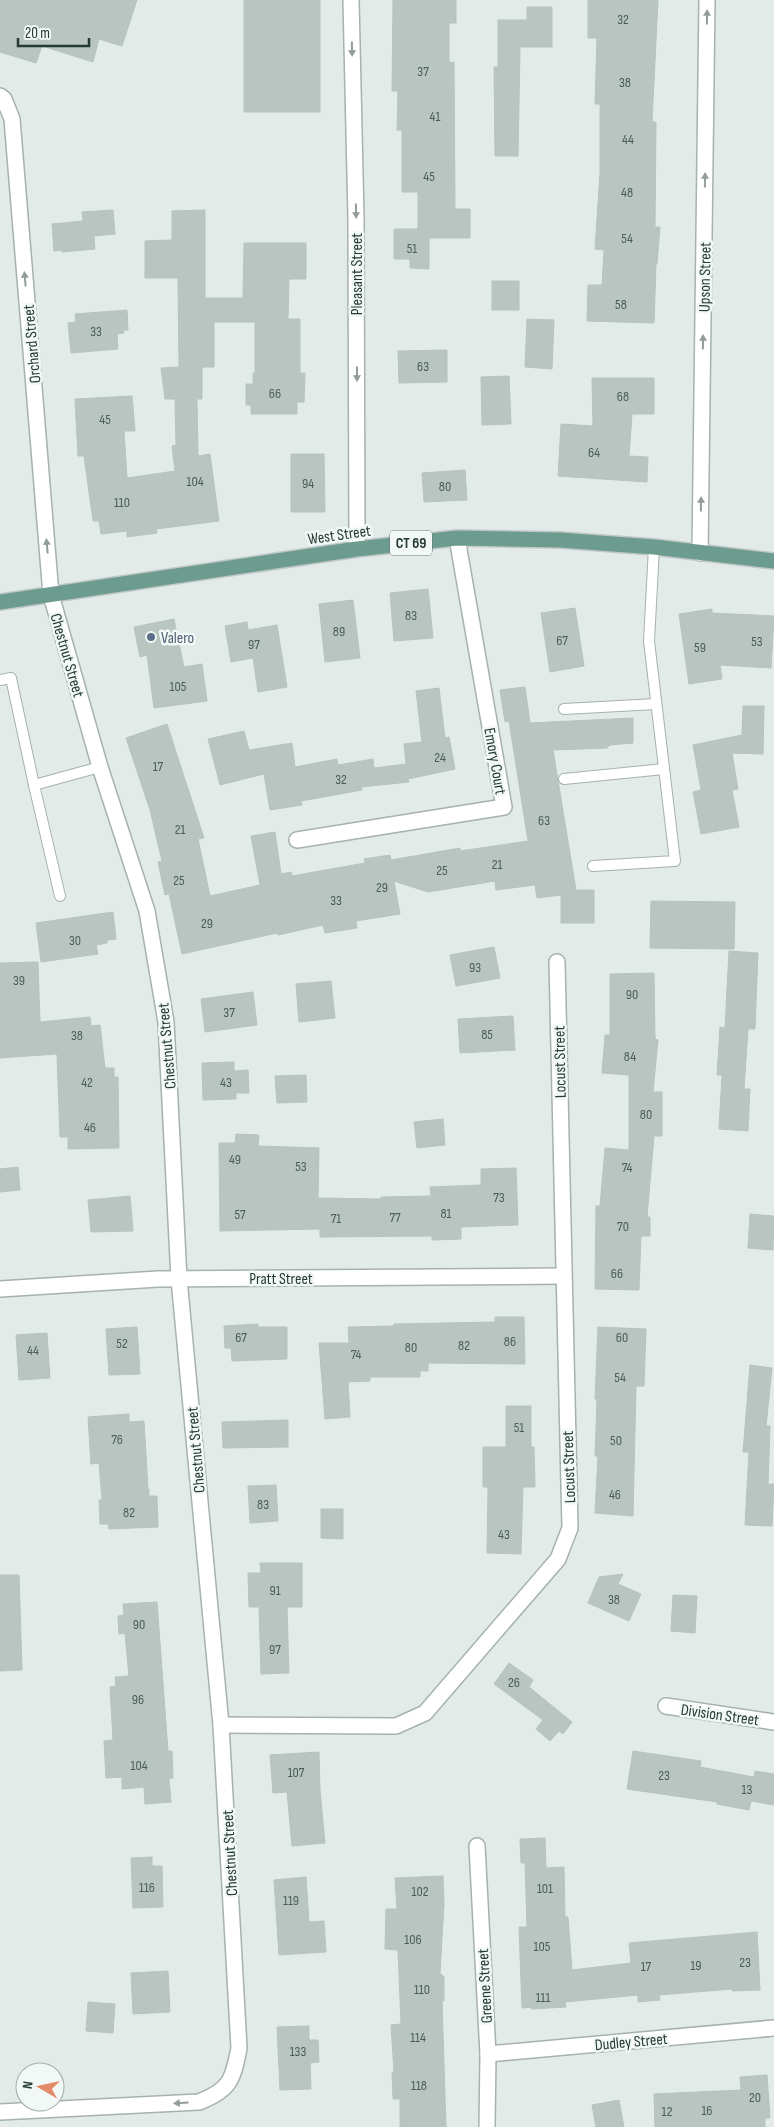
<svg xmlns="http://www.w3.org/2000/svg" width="774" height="2127" font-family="'Sofia Sans Condensed',sans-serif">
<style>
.building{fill:#b8c5c0;stroke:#b6c4be}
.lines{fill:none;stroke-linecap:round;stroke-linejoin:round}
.lane-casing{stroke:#a5b2ae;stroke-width:12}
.street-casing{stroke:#a5b2ae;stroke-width:18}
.primary-casing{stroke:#c2c8c6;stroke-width:18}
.lane{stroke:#fff;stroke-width:10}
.street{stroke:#fff;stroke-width:15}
.primary{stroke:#6c9b90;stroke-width:15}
.oneway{fill:#929c9a}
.service-dot{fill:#5c6f8a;stroke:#f2f8f5;stroke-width:2}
.labels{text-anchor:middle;stroke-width:5;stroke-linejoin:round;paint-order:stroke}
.number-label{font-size:14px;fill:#495d58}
.shield{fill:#f2f8f5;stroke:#62736f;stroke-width:1}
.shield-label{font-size:15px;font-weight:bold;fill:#243a35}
.street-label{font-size:16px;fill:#243a35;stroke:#f2f8f5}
.service-label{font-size:16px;fill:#4e5e75;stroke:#f2f8f5;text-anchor:start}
</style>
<rect width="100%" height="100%" fill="#e2ebe7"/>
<g class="building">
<polygon points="0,0 137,0 122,46 99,39 93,62 42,46 36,63 0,52"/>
<rect x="244" y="0" width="76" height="112"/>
<polygon points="393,0 456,0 456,23 449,23 449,63 454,62 455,209 470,209 470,238 429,238 429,269 410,268 410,259 394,259 394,229 418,229 418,192 402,192 402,130 397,130 398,91 392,91"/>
<polygon points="588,0 658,0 652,122 656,122 655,227 660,227 657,264 656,264 654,323 587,321 588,285 602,285 604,250 595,249 600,173 600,104 595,104 597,38 588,38"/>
<polygon points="527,7 552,7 552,47 520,47 518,156 495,156 494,67 498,67 498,20 527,20"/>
<polygon points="113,210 115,234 94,236 95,249 62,252 62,250 54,251 52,224 83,221 82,212"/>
<polygon points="205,210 205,298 243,298 244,243 306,243 306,279 289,279 288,319 300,319 300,373 305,373 304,402 297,402 297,414 251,414 251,405 246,405 246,384 253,384 253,373 255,373 255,322 214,322 214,367 202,367 202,399 197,399 198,456 210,454 219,521 156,529 157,533 127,537 127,531 101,534 99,521 93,521 84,456 78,456 75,399 132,396 135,431 124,431 127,478 175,471 172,446 176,445 175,399 165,399 161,368 179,367 178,278 145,278 145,241 172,240 172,211"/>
<rect x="492" y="281" width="27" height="29"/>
<polygon points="127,310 128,330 123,330 124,333 117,334 118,349 71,353 68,323 76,322 75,314"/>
<polygon points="527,319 554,320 552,369 525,367"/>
<polygon points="447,350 447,382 399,383 398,351"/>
<polygon points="509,376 511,424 482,425 481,377"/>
<polygon points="592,378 654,378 654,414 632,414 629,456 648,457 647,482 558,476 561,424 593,426"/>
<polygon points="291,454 324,454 325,512 291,512"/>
<polygon points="465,470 467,500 424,502 422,473"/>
<polygon points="428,589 433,638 394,641 390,593"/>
<polygon points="353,600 360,658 325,662 319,604"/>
<polygon points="575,608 584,666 550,672 541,613"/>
<polygon points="712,609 712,613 774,616 771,668 720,665 722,679 689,684 679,614"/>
<polygon points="174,619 184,667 202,664 207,701 154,708 147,655 140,657 134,627"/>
<polygon points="247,622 248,630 277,625 287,687 258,692 253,658 231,662 225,626"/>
<polygon points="525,687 530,723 633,718 633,743 610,745 607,748 553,750 576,890 594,890 594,923 561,923 561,895 537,898 535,885 496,890 495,881 428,892 394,881 400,914 356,921 357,928 325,933 323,925 278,935 277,933 182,954 169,894 165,895 158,862 162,861 150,810 126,738 167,724 204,838 198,839 210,896 260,885 251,836 275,832 281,874 291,872 292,876 365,863 364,859 390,855 391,860 460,848 460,851 528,841 509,721 505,722 500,690"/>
<polygon points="439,688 445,738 449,737 455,769 408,779 409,782 361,787 362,790 301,801 302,805 270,810 264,774 220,785 208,739 244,731 249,750 292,743 295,767 337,759 338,765 373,759 374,768 406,764 404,744 422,742 416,691"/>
<polygon points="743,706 764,706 763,754 732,753 738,789 732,790 739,827 701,834 693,792 701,790 693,745 742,735"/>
<polygon points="651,901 735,902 734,949 650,948"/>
<polygon points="113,912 116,939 107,940 107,943 96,945 98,954 41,962 36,923"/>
<polygon points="494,947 500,978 456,986 450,955"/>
<polygon points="729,951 758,953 755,1029 748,1029 744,1089 750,1089 748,1131 719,1129 722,1075 717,1075 720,1027 725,1028"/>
<polygon points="38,962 40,1022 90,1017 91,1026 100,1025 105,1068 114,1068 114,1077 118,1077 119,1148 68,1149 68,1137 60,1137 57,1054 0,1058 0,963"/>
<polygon points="654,973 655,1039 658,1040 653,1092 662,1092 662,1136 654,1136 647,1217 650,1217 650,1236 641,1236 639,1290 595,1289 596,1206 600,1206 605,1148 629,1150 629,1075 602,1073 605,1035 610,1035 610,974"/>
<polygon points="331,981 335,1018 299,1022 296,984"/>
<polygon points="253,992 257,1025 205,1032 201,999"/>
<polygon points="513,1016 515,1050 460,1053 458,1019"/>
<polygon points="234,1062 234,1071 248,1070 249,1093 236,1093 236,1099 203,1100 202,1063"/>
<polygon points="306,1075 307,1102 277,1103 275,1076"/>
<polygon points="443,1119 445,1145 417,1148 414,1122"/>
<polygon points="236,1134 259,1135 258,1146 319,1148 318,1198 381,1199 381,1197 431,1196 430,1187 481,1185 481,1169 516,1168 518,1225 461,1227 461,1239 432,1240 432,1236 320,1237 320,1229 220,1231 219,1143 235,1143"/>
<polygon points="18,1167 20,1190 0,1192 0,1169"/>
<polygon points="130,1196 133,1231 91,1232 88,1200"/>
<polygon points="750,1214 774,1216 773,1250 748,1248"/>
<polygon points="495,1317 524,1317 525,1364 428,1363 428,1371 420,1371 420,1377 370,1377 370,1381 348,1382 350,1417 325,1419 319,1343 349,1343 348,1327 394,1326 394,1324 495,1322"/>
<polygon points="258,1324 258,1327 287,1327 287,1359 232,1361 231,1348 225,1348 224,1326"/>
<polygon points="137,1327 140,1374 109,1375 106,1329"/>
<polygon points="598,1327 646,1329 644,1386 636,1386 633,1516 595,1513 598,1456 595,1456 597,1399 595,1399"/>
<polygon points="47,1333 50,1378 19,1380 16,1335"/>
<polygon points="750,1365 772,1368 766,1426 770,1426 768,1484 774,1484 772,1526 745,1525 749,1452 743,1452"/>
<polygon points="506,1406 531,1406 531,1447 534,1447 535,1487 523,1487 521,1554 487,1553 488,1487 483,1487 483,1447 506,1447"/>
<polygon points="129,1414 129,1422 144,1421 148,1489 149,1489 149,1496 157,1496 158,1527 109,1529 108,1524 100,1524 99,1500 102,1500 99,1463 91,1464 88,1417"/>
<polygon points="288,1420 288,1447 223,1448 222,1422"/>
<polygon points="276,1485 278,1521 250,1523 248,1486"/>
<polygon points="321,1509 343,1509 343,1539 321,1538"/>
<polygon points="260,1563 302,1563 302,1607 287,1607 289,1673 261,1674 259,1607 249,1607 248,1573 261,1573"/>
<polygon points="623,1574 618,1584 641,1594 629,1621 588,1603 599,1577"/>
<polygon points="0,1575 19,1575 22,1670 0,1671"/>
<polygon points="673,1595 697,1596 695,1633 671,1631"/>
<polygon points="157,1602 168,1751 172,1751 173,1778 169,1778 171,1802 145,1804 144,1787 122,1789 122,1777 106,1778 104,1741 113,1740 110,1687 116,1686 115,1677 129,1676 125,1633 119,1634 118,1616 124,1615 123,1604"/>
<polygon points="509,1663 533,1680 529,1687 572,1722 563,1734 559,1731 550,1741 536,1729 543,1720 494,1684"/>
<polygon points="633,1751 701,1761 700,1767 754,1777 755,1771 774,1774 774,1805 751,1801 749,1810 717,1804 717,1802 627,1789"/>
<polygon points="319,1752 320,1790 325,1843 292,1846 287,1792 273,1793 270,1755"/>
<polygon points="545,1838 546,1868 564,1867 565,1917 568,1917 572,1970 631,1963 629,1943 757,1932 760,1990 732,1991 732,1989 659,1995 660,2000 638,2002 638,1995 565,2002 566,2007 532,2009 531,2007 522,2008 519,1927 527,1927 525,1863 521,1863 520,1839"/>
<polygon points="152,1857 152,1866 162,1866 163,1907 133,1908 131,1858"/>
<polygon points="443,1876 444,1904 440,1973 444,1977 444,2001 442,2001 446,2127 400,2127 400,2099 393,2099 392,2072 394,2072 391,2025 401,2024 398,1950 385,1949 386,1909 397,1909 395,1878"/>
<polygon points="306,1877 309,1922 324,1921 326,1952 279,1955 274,1880"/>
<polygon points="168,1971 170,2012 133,2014 131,1973"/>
<polygon points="88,2002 115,2004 113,2033 86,2031"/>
<polygon points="309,2026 309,2040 318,2040 319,2062 310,2063 311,2089 280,2090 277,2027"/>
<polygon points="767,2075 770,2118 765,2118 765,2127 655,2127 654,2094 741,2090 740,2077"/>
<polygon points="619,2100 624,2127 596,2127 592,2105"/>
</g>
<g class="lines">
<defs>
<g id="lane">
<polyline points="0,680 11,678 34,785"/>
<polyline points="564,709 656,704"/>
<polyline points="564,779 664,769"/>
<polyline points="593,866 675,861 649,641 654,547"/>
<polyline points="60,896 34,785 100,767"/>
</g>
<g id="street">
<polyline points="351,0 356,218 357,549"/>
<path d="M0 96 4 99 12 119 51 595 100 767 147 911 166 1022 179 1279 221 1725 239 2048C233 2080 230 2090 199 2102L0 2112"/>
<polyline points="700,553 707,0"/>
<polyline points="297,840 504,807 457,538"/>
<polyline points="0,1289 158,1279 563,1276"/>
<polyline points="666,1706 774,1722"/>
<polyline points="221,1725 396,1726 425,1713 558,1559 570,1528 557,962"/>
<polyline points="477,1846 488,2054 487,2127"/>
<polyline points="488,2054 774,2028"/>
</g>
<polyline id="primary" points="0,602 357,549 457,538 560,540 654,547 774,561"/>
</defs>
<use href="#lane" class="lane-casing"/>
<use href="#street" class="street-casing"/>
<use href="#primary" class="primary-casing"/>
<use href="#lane" class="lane"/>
<use href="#street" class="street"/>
<use href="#primary" class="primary"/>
</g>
<defs><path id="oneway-solid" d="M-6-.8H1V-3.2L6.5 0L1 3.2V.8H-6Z" transform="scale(1.25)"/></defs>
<g class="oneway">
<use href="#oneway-solid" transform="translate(707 17) rotate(-89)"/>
<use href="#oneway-solid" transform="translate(352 49) rotate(89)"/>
<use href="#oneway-solid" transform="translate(705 180) rotate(-89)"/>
<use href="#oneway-solid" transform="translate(356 211) rotate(89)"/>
<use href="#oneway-solid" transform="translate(25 279) rotate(-95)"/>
<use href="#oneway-solid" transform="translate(703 342) rotate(-89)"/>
<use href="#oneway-solid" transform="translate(357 374) rotate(90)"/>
<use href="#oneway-solid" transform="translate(701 504) rotate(-89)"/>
<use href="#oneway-solid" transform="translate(47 546) rotate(-95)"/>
<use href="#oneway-solid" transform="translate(181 2103) rotate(177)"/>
</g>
<circle class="service-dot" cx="151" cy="637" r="5"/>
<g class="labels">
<g class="number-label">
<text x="623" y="24">32</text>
<text x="423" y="76">37</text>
<text x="625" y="87">38</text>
<text x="435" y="121">41</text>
<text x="628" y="144">44</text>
<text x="429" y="181">45</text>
<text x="627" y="197">48</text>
<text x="627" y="243">54</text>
<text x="412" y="253">51</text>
<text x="621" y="309">58</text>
<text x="96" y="336">33</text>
<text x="423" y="371">63</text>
<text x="275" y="398">66</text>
<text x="623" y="401">68</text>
<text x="105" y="424">45</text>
<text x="594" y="457">64</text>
<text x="195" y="486">104</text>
<text x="308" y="488">94</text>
<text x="445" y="491">80</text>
<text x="122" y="507">110</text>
<text x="411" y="620">83</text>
<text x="339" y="636">89</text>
<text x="562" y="645">67</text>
<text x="757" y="646">53</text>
<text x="254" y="649">97</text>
<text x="700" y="652">59</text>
<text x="178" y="691">105</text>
<text x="440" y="762">24</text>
<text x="158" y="771">17</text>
<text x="341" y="784">32</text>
<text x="544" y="825">63</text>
<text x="180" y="834">21</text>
<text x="497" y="869">21</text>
<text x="442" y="875">25</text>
<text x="179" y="885">25</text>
<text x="382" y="892">29</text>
<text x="336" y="905">33</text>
<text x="207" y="928">29</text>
<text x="75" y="945">30</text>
<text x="475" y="972">93</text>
<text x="19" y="985">39</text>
<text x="632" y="999">90</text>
<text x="229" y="1017">37</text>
<text x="487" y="1039">85</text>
<text x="77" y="1040">38</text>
<text x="630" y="1061">84</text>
<text x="87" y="1087">42</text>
<text x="226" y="1087">43</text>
<text x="646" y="1119">80</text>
<text x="90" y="1132">46</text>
<text x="235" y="1164">49</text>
<text x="301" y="1171">53</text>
<text x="627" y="1172">74</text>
<text x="499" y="1202">73</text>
<text x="446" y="1218">81</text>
<text x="240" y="1219">57</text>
<text x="395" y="1222">77</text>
<text x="336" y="1223">71</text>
<text x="623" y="1231">70</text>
<text x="617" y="1278">66</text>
<text x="241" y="1342">67</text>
<text x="622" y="1342">60</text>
<text x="510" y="1346">86</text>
<text x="122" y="1348">52</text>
<text x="464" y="1350">82</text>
<text x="411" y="1352">80</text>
<text x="33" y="1355">44</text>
<text x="356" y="1359">74</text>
<text x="620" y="1382">54</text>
<text x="519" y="1432">51</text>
<text x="117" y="1444">76</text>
<text x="616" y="1445">50</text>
<text x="615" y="1499">46</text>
<text x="263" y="1509">83</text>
<text x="129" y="1517">82</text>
<text x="504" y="1539">43</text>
<text x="275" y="1595">91</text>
<text x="614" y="1604">38</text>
<text x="139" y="1629">90</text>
<text x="275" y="1654">97</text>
<text x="514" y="1687">26</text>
<text x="138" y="1704">96</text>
<text x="139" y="1770">104</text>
<text x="296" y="1777">107</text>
<text x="664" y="1780">23</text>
<text x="747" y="1794">13</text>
<text x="147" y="1892">116</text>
<text x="545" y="1893">101</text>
<text x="420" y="1896">102</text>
<text x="291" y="1905">119</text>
<text x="413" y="1944">106</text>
<text x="542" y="1951">105</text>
<text x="745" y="1967">23</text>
<text x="696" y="1970">19</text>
<text x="646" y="1971">17</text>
<text x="422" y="1994">110</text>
<text x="543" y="2002">111</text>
<text x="418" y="2042">114</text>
<text x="298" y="2056">133</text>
<text x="419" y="2090">118</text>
<text x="755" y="2102">20</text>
<text x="707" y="2115">16</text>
<text x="667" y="2116">12</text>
</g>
<rect class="shield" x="390" y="530.5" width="42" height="25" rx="4"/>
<g class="shield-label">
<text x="411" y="548">CT 69</text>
</g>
<g class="street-label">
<text transform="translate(356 274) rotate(-90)" y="6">Pleasant Street</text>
<text transform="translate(704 277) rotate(-89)" y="6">Upson Street</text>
<text transform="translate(31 344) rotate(-95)" y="6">Orchard Street</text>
<text transform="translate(339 534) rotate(-8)" y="6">West Street</text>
<text transform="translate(68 655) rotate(74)" y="6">Chestnut Street</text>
<text transform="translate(496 761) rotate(80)" y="6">Emory Court</text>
<text transform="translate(166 1046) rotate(-95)" y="6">Chestnut Street</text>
<text transform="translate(559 1062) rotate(-91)" y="6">Locust Street</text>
<text x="281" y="1284">Pratt Street</text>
<text transform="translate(195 1450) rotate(-95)" y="6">Chestnut Street</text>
<text transform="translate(568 1467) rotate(-92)" y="6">Locust Street</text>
<text transform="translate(720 1714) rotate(8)" y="6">Division Street</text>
<text transform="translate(229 1853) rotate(-93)" y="6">Chestnut Street</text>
<text transform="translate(484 1986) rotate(-93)" y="6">Greene Street</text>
<text transform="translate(631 2041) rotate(-5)" y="6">Dudley Street</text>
</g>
<g class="service-label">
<text x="161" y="643">Valero</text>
</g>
</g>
<g transform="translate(40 2087) rotate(279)"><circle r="24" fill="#f2f8f5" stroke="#a0aca8"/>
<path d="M0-4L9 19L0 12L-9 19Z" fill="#e28a69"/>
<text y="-8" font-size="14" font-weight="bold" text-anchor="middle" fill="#243a35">N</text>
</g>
<path d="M18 38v8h71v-8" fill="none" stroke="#243a35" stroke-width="2.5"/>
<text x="25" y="38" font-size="15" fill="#243a35" stroke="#f2f8f5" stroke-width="4" paint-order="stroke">20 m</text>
</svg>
